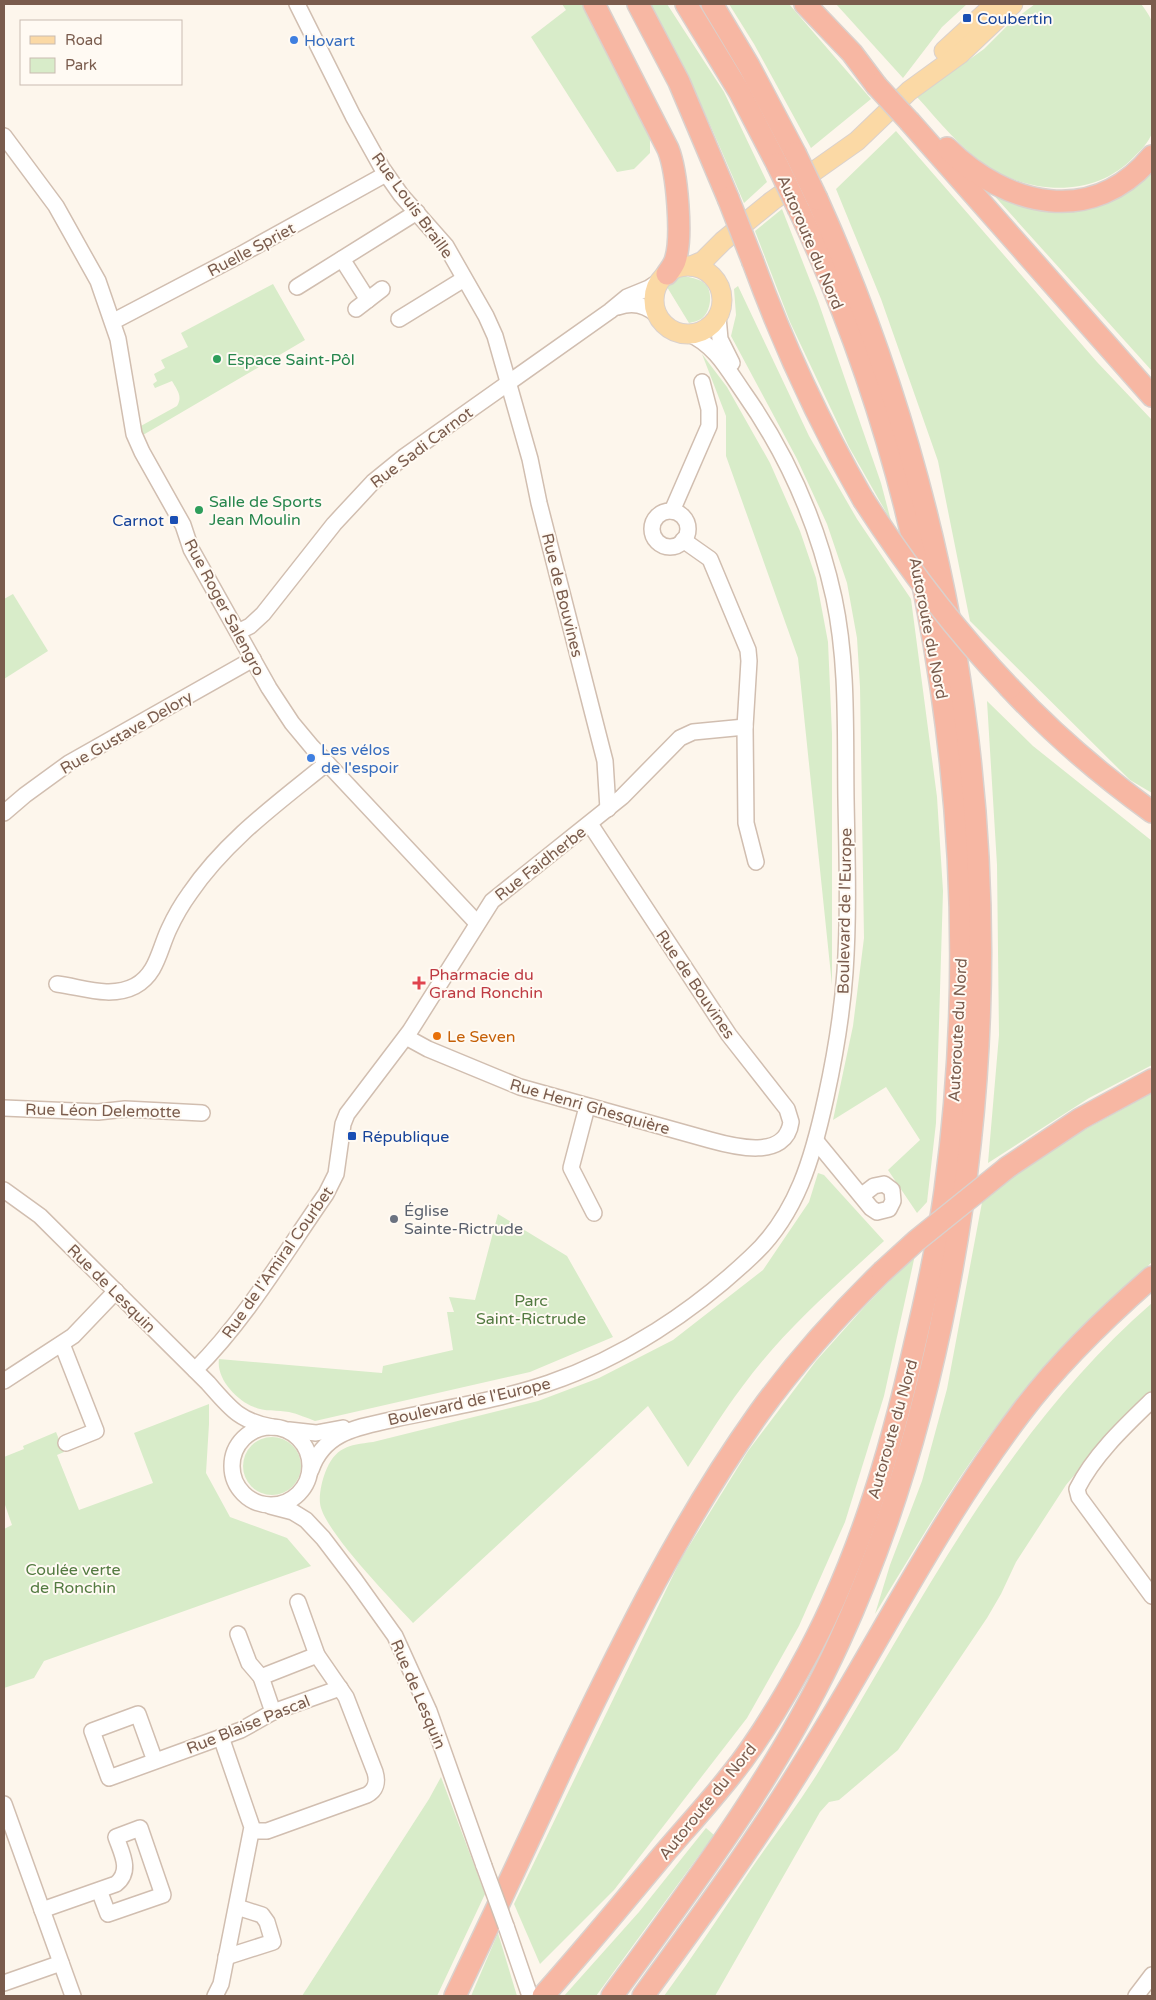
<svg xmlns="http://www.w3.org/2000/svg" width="1156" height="2000" font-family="'Varela Round',sans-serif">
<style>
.green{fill:#d8ecc9}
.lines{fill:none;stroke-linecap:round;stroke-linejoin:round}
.minor-casing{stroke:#d1beb0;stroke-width:18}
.major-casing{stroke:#dad1cd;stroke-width:21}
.highway-casing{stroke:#dad1cd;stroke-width:24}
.minor{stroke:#fff;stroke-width:15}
.major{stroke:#fbd9a5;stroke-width:19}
.highway{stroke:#f7b7a3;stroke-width:21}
.minor-bridge-casing{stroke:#d1beb0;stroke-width:18;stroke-linecap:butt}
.highway-bridge-casing{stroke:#dad1cd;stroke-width:24;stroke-linecap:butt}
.minor-bridge{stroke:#fff;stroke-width:15}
.highway-bridge{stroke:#f7b7a3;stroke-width:21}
.transit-dot{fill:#1a4fb4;stroke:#fffaf3;stroke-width:2}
.shop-dot{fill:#3f7fe0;stroke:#fffaf3;stroke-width:2}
.leisure-dot{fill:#2e9e5b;stroke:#fffaf3;stroke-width:2}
.health-dot{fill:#e0444e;stroke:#fffaf3;stroke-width:2}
.food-dot{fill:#e8710a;stroke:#fffaf3;stroke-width:2}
.worship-dot{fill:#6b7280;stroke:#fffaf3;stroke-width:2}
.labels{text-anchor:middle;stroke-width:4;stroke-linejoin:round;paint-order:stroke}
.transit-label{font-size:16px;fill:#164399;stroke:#fffaf3;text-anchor:start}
.shop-label{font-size:16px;fill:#366cbe;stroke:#fffaf3;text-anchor:start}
.street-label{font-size:16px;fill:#7a5c4d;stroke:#fffaf3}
.leisure-label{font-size:16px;fill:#27864d;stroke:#fffaf3;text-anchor:start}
.health-label{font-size:16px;fill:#be3a42;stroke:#fffaf3;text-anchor:start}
.food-label{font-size:16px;fill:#c56008;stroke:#fffaf3;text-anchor:start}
.worship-label{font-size:16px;fill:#5b616d;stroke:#fffaf3;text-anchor:start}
.park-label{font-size:16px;fill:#537a41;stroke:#fffaf3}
</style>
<rect width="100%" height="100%" fill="#fdf6ec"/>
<g class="green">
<polygon points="562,4 584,4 650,137 650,153 634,169 617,172 531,37 566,10"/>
<path d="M650 4H667L724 92 767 182 744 203C715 135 686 68 650 4Z"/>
<polygon points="729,4 789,4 871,99 811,148 754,44"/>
<polygon points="836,4 967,4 942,27 903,78"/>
<path d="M1035 4H1141C1145 9 1151 17 1152 23 1155 38 1152 61 1152 76 1152 88 1155 124 1152 133 1149 142 1140 151 1134 157 1095 198 1032 195 987 166 960 148 939 121 917 97L984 49 1011 22Z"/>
<polygon points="896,131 1097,362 1152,420 1152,793 1130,780 970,621 938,461 881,299 836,189"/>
<polygon points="1152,166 1152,371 990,191 1056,209"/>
<polygon points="782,209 818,301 881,483 891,521 849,447 790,322 755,231"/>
<path d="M685 276C692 278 702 279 707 286 713 296 710 313 701 319 698 321 693 322 689 323L667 287 675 279Z"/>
<path d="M273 284 305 340 143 435 139 427 177 406C183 396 177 390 172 381L155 388 153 384 157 381 154 374 165 368 161 360 188 347 181 333Z"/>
<polygon points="738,286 809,436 857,519 911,599 937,797 943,891 936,1123 927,1202 917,1213 888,1170 920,1140 886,1087 833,1120 853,1026 864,938 860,687 857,638 847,583 827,524 797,459 731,336 736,315 734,289"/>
<polygon points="702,354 727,387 770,463 800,531 816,578 828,642 832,734 832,985 798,658 726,456 726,416"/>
<polygon points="13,594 48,651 4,679 4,599"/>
<polygon points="987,701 1033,746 1152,841 1152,1065 1089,1098 988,1163 999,1035 997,865"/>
<path d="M1152 1093V1262C1107 1304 1061 1346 1022 1394 965 1462 921 1539 875 1614L890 1565 922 1481 947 1389 983 1197 1055 1146Z"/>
<path d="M818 1173 824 1175 884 1241C834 1287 782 1332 742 1387 723 1412 706 1440 688 1467L648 1406 413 1623C393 1601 322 1529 320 1503 319 1494 322 1481 325 1473 335 1447 348 1445 373 1442L538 1401 599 1378 673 1340 763 1270 809 1202Z"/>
<path d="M498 1214 567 1256 613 1337 530 1372 315 1421C307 1418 298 1414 289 1412 278 1410 264 1412 254 1407 236 1400 216 1378 219 1359L382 1373 383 1366 453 1350 447 1312H454L449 1297 475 1300Z"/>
<polygon points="915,1255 884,1396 845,1522 799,1626 747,1718 614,1890 540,1964 514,1904 681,1559 748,1451 816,1361 866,1305"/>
<path d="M1152 1303V1390L1108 1435 1066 1485 1016 1562 1001 1594 987 1618 898 1750 839 1800 829 1802 820 1812 715 1996H664C694 1955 722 1912 751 1869 773 1837 798 1805 819 1771 920 1605 1003 1433 1152 1303Z"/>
<polygon points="209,1404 209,1424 206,1473 230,1517 287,1538 311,1566 44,1661 34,1678 4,1688 4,1529 12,1525 4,1502 4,1457 24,1449 23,1446 56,1432 64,1452 57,1455 79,1510 153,1483 134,1433"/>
<circle cx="272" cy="1466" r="29"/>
<polygon points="441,1777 485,1894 437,1996 302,1996 429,1799"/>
<polygon points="706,1828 714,1835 596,1996 564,1996 639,1912"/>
<polygon points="498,1933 517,1996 471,1996"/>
</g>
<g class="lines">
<defs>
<g id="minor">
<polyline points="297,4 353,116 382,168 401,195 446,246 486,316 495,336 530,459 539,503 605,761 608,809"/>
<polyline points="4,136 56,206 98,281 118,339 134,434 142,452 183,525 191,549 269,688 292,723 312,747 477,923"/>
<polyline points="342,259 368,300"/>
<polyline points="297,287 417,212"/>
<path d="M618 307C632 302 646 305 657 315"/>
<polyline points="356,309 382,289"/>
<polyline points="718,317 720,339 732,363"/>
<polyline points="399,319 464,279"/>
<polyline points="114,321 238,256 386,174"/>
<polyline points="672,511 709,426 709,409 702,382"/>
<circle cx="670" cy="529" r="18"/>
<polyline points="683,540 710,559 748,650 749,661 745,727 746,823 756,862"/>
<polyline points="238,632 250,626 263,614 334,524 373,482 405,456 610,311 627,297 649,288 661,280"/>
<polyline points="4,813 25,795 69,763 253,659"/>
<path d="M57 984C82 987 110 999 135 986 157 974 159 950 169 929 175 916 182 904 190 893 226 840 278 803 327 763"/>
<path d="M406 1037 428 1049 520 1087 710 1140C735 1147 786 1160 791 1122L787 1109 729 1035 590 824"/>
<polyline points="587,1107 571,1168 594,1213"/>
<polyline points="4,1108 98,1112 125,1109 202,1113"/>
<polyline points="816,1141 871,1208 877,1212 889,1209 893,1201 892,1190 884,1184 874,1186 861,1196"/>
<path d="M4 1190 40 1216 208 1383C230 1408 239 1421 272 1427"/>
<polyline points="62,1344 96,1431 66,1443"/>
<path d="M195 1370C247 1318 284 1254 326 1194L336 1174 343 1124 347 1114 410 1031 492 901 622 797 680 738 693 732 745 727"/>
<polyline points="4,1381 73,1336 116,1291"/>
<path d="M1152 1400C1125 1426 1094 1455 1077 1489L1079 1497 1152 1596"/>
<circle cx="271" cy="1466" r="39"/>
<polyline points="289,1430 316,1433 343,1428"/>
<path d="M311 1470C324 1431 360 1427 395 1419 446 1408 499 1400 549 1383 623 1358 694 1311 751 1257 797 1215 813 1157 826 1097 835 1056 842 1014 845 972 849 914 847 857 846 799 845 732 848 664 834 598 818 525 787 454 744 393 728 370 715 345 689 334"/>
<polyline points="270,1506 293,1512 306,1520 323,1538 355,1580 395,1636 429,1711 484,1866"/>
<polyline points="238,1634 249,1663 261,1677 317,1655"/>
<polyline points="261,1677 273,1712"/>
<polyline points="155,1761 138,1714 92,1731 109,1778 241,1730 273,1712 340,1688"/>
<polyline points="4,1804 73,1996"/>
<path d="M252 1831H267L367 1795C376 1790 378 1782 375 1772L346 1697 317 1655 298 1602"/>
<path d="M42 1910 116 1884C132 1871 122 1854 116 1837L140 1828 163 1895 108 1914 99 1890"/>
<polyline points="506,1926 530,1996"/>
<polyline points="226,1957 273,1942 267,1922 262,1915 237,1907"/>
<polyline points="4,1983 61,1963"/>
<polyline points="215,1996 221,1984 252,1827 221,1737"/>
<polyline points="1136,1996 1152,1975"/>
</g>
<g id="major">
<polyline points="944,51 995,4"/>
<circle cx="688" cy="300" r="34"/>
<polyline points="691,266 703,261 723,241 772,201 857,141 909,91 960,54 1013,4"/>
</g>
<g id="highway">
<path d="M594 4 668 149C677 171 683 238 675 261 673 266 670 270 667 274"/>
<polyline points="638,4 679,82 728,198"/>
<polyline points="686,4 739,91 777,164"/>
<polyline points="712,4 749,66 795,153"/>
<polyline points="805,4 852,53 876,85"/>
<polyline points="910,122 1152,396"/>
<path d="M947 148C1007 207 1093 227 1152 156"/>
<path d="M753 262C783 344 820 424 863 499"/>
<path d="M1010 688C1053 734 1101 775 1152 812"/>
<polyline points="1008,1167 1080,1119 1152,1080"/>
<path d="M455 1996C493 1917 530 1837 567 1758 624 1639 682 1521 759 1413 795 1363 837 1316 882 1272"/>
<path d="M543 1996C584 1950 623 1903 662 1856 685 1829 709 1803 731 1775 757 1743 779 1706 799 1670 856 1569 890 1455 915 1343 927 1293 938 1242 945 1191 989 864 940 509 799 210"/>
<path d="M612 1996C695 1883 781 1769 839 1642 890 1531 924 1414 947 1295 1020 923 972 544 817 199"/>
<path d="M643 1996C700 1918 757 1840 807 1758 878 1644 938 1522 1020 1414 1058 1363 1104 1319 1152 1277"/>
</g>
</defs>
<use href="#minor" class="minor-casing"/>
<use href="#major" class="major-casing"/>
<use href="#highway" class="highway-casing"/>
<use href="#minor" class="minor"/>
<use href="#major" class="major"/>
<use href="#highway" class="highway"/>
<defs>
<polyline id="minor-bridge" points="484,1866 506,1926"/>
<g id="highway-bridge">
<polyline points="876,85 910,122"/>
<polyline points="795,153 817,199"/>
<polyline points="777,164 799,210"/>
<polyline points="728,198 753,262"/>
<path d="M863 499C906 566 955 630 1010 688"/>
<polyline points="882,1272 916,1241 1008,1167"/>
</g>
</defs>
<use href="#minor-bridge" class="minor-bridge-casing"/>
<use href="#highway-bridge" class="highway-bridge-casing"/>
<use href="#minor-bridge" class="minor-bridge"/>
<use href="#highway-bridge" class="highway-bridge"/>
</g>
<g class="transit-dot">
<rect x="962" y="13" width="10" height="10" rx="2.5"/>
<rect x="169" y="515" width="10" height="10" rx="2.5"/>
<rect x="347" y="1131" width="10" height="10" rx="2.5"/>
</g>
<g class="shop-dot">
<circle cx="294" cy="40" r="5"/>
<circle cx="311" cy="758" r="5"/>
</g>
<g class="leisure-dot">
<circle cx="217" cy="359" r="5"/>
<circle cx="199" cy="510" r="5"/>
</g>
<path class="health-dot" d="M416.5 975.5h5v5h5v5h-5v5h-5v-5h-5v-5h5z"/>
<circle class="food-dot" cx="437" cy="1036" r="5"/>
<circle class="worship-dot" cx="394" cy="1219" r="5"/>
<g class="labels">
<g class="transit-label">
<text x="977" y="24">Coubertin</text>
<text x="164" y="526" text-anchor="end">Carnot</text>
<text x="362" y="1142">République</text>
</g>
<g class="shop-label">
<text x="304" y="46">Hovart</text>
<text x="321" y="755">Les vélos<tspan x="321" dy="18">de l'espoir</tspan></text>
</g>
<g class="street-label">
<text transform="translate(413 205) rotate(54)" y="6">Rue Louis Braille</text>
<text transform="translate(811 242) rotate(67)" y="6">Autoroute du Nord</text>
<text transform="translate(251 249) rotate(-28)" y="6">Ruelle Spriet</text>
<text transform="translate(421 447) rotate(-37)" y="6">Rue Sadi Carnot</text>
<text transform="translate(563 595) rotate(76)" y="6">Rue de Bouvines</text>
<text transform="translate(225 607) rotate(62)" y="6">Rue Roger Salengro</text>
<text transform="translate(929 628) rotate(79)" y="6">Autoroute du Nord</text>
<text transform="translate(126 732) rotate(-30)" y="6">Rue Gustave Delory</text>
<text transform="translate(540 863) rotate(-38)" y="6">Rue Faidherbe</text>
<text transform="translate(844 911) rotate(-89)" y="6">Boulevard de l'Europe</text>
<text transform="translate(696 984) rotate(56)" y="6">Rue de Bouvines</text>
<text transform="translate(957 1030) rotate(-87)" y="6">Autoroute du Nord</text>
<text transform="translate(590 1106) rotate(16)" y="6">Rue Henri Ghesquière</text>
<text transform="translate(103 1110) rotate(1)" y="6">Rue Léon Delemotte</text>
<text transform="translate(277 1262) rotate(-55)" y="6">Rue de l'Amiral Courbet</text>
<text transform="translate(112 1288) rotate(45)" y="6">Rue de Lesquin</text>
<text transform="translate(469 1401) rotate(-13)" y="6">Boulevard de l'Europe</text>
<text transform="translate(892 1429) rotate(-74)" y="6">Autoroute du Nord</text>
<text transform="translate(419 1694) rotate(67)" y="6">Rue de Lesquin</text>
<text transform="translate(248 1724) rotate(-22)" y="6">Rue Blaise Pascal</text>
<text transform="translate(707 1801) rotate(-51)" y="6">Autoroute du Nord</text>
</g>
<g class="leisure-label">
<text x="227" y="365">Espace Saint-Pôl</text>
<text x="209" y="507">Salle de Sports<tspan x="209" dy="18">Jean Moulin</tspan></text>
</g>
<g class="health-label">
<text x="429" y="980">Pharmacie du<tspan x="429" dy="18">Grand Ronchin</tspan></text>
</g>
<g class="food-label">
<text x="447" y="1042">Le Seven</text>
</g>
<g class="worship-label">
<text x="404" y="1216">Église<tspan x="404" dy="18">Sainte-Rictrude</tspan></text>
</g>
<g class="park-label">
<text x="531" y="1306">Parc<tspan x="531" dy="18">Saint-Rictrude</tspan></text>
<text x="73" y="1575">Coulée verte<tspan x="73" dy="18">de Ronchin</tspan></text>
</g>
</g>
<rect width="1156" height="2000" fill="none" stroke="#7a5c4d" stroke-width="10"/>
<rect x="20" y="20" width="162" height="65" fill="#fffaf3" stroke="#cabbb1"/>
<rect x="30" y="36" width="25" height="8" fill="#fbd9a5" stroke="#cabbb1"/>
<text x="65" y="45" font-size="15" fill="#7a5c4d">Road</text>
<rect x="30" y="58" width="25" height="15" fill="#d8ecc9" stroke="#cabbb1"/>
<text x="65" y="70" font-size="15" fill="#7a5c4d">Park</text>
</svg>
